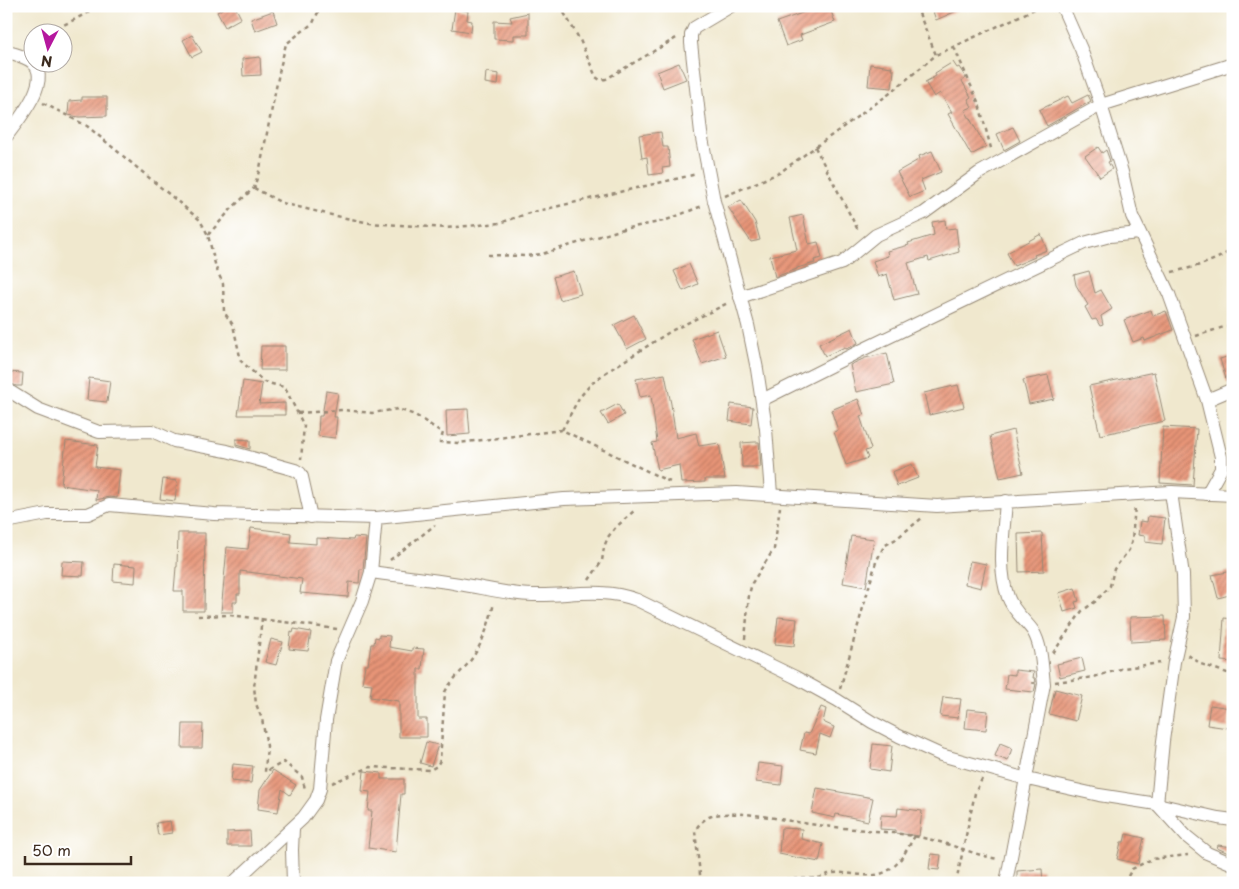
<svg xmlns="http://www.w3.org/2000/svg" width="1239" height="889" font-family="'Playpen Sans',sans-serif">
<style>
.building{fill:url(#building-hatch)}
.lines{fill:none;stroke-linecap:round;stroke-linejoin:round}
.minor-casing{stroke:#968976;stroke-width:14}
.path{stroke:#968976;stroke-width:2.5;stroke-dasharray:4 4;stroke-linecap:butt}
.minor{stroke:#fff;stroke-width:12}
</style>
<defs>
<pattern id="building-hatch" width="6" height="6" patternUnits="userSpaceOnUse" patternTransform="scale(1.25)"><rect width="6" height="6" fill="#e79477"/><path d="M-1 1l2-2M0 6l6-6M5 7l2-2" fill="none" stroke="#bc7961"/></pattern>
</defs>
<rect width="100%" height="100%" fill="#fff"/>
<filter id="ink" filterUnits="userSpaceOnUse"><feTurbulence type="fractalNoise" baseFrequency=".02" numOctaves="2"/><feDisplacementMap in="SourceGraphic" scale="10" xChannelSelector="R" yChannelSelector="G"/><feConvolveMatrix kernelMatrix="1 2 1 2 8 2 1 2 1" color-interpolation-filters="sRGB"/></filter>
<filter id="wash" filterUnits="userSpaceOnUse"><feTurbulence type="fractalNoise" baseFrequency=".0096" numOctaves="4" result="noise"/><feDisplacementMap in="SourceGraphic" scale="20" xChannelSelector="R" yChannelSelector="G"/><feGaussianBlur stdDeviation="1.12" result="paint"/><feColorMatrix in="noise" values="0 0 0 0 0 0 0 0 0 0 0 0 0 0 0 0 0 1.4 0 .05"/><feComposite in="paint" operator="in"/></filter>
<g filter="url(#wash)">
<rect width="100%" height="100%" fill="#f0e8ce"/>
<g id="blocks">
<g class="building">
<polygon points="227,6 235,6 241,18 225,27 217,12"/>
<polygon points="803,6 829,6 835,22 800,35 802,40 786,46 777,22 805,12"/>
<polygon points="931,6 968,6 936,20"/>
<polygon points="455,9 468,11 467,20 472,21 471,32 452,29"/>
<polygon points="273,11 277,23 255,31 251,19"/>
<polygon points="528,13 528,35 514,35 514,40 494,39 494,21 512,22 510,17"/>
<polygon points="192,35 202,52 192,57 183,40"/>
<polygon points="260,57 261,75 243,76 242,59"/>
<polygon points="953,62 957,68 959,67 966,78 962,81 971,97 968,99 972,107 965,110 986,147 971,155 948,114 952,112 940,93 934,97 925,82 936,76 935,73"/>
<polygon points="679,63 686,79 663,88 657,72"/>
<polygon points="870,64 892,67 891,70 894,70 892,88 868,86"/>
<polygon points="486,72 499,74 498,85 485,83"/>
<polygon points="1088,95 1091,101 1047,126 1039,110 1068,96 1072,103"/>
<polygon points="82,97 107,97 107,116 79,117 68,115 69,101 82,100"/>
<polygon points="1013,127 1020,141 1004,150 997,134"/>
<polygon points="661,132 663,147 668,147 670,167 662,168 663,173 649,175 647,157 642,158 639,135"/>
<polygon points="1098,147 1102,153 1106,150 1110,161 1108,162 1112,169 1100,177 1085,156"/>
<polygon points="932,151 941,172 921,180 925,191 910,197 897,172 920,159 919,156"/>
<polygon points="741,200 755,222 760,240 751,242 728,207"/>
<polygon points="803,215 809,244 818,242 822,258 814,260 815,263 797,268 797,269 775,277 770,256 797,250 790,218"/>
<polygon points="945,220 946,229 956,228 959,252 929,261 928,257 908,263 917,294 894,300 887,274 878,277 873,261 888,256 887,251 909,245 908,243 934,235 932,222"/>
<polygon points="1041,234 1047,250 1034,255 1035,257 1014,266 1007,253"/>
<polygon points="689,264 698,284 683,291 674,271"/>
<polygon points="574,271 581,294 560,300 553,277"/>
<polygon points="1089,271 1095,293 1101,290 1112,309 1101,316 1103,325 1100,326 1096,319 1092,320 1085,307 1088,305 1076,285 1074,275"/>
<polygon points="1151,310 1153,316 1166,311 1173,330 1145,341 1144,338 1133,342 1124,320"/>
<polygon points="634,315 646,339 627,349 614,325"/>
<polygon points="852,328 858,343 846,349 845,347 825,356 819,344"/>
<polygon points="717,330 726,356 702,364 692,339"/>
<polygon points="261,346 285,346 285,370 260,370"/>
<polygon points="887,353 894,384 856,392 850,365 865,358"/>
<polygon points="1233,355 1233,381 1227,383 1220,359"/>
<polygon points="6,372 23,373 22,386 16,386 6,381"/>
<polygon points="1154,372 1165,421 1100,435 1089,386"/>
<polygon points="665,374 671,404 676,438 696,433 699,446 719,443 725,479 705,479 705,482 681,483 679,465 658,470 652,443 657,442 651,395 640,397 636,379"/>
<polygon points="1048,375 1054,399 1029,404 1023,380"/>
<polygon points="89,378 110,381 107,402 87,400"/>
<polygon points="243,381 262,384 259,404 285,403 285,415 238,415"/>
<polygon points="958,385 964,407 929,415 924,393"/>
<polygon points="326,391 338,393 334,417 337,417 335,438 318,436 319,416 322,416"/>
<polygon points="858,399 864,415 860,416 871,449 865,451 868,458 846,465 834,432 838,430 831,410"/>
<polygon points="618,404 624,415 608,424 601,413"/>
<polygon points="731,404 753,407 751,424 729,421"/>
<polygon points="468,409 470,434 447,436 446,410"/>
<polygon points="1163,427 1197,429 1193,485 1160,483"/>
<polygon points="1013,430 1023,473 1000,478 990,436"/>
<polygon points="236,439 250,440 250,449 236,445"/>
<polygon points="66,441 98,445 95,467 120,470 117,498 109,497 96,500 97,490 61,485"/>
<polygon points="755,442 759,442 761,467 742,467 741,443"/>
<polygon points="912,464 918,478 897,486 892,472"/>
<polygon points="163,479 177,481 175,501 160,499"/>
<polygon points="1148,516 1165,518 1162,544 1145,542 1145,536 1138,535 1140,521 1147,522"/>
<polygon points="251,528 291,533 290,542 316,544 316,538 353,540 354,537 366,538 363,569 360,569 359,583 349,582 348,597 300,593 302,579 240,571 240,594 237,594 237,602 233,602 233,612 221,612 227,547 248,549"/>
<polygon points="178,533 205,533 204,611 183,611 183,591 174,591 176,567 177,567"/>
<polygon points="1042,533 1044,571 1019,572 1018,534"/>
<polygon points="851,536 874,539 866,587 843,583"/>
<polygon points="62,561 84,562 83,576 61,575"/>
<polygon points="970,561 986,564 981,588 965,584"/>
<polygon points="114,564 136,566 135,583 113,581"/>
<polygon points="1233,571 1233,594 1218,598 1212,575"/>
<polygon points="1075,588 1079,601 1075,602 1077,608 1064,612 1059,593"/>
<polygon points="1165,616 1166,640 1131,642 1130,617"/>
<polygon points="778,617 797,619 794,646 775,644"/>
<polygon points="1224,618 1233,619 1233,662 1221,661"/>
<polygon points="294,629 311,632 308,651 289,649 291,632 293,633"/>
<polygon points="379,635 390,636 389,647 412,651 412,648 424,649 422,669 418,669 418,719 427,719 427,737 399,737 399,701 370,697 372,684 362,683 365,665 368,665 371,644 374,644 375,637 379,638"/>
<polygon points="271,639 283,642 276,665 265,662"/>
<polygon points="1082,658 1085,671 1060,677 1057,664"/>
<polygon points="1015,670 1034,672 1033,678 1035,678 1036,682 1032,683 1036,684 1034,692 1005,689 1007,674 1015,675"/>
<polygon points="1055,689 1082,696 1076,721 1049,714"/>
<polygon points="943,697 961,699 958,718 940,716"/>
<polygon points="1210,705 1231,708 1228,728 1207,725"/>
<polygon points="821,707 826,709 823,722 834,727 830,738 820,734 816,753 800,750 804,733 809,734"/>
<polygon points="967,709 988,711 986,730 965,728"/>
<polygon points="183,724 203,724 202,748 182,748"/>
<polygon points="426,742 438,745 431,766 420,763"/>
<polygon points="1000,743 1012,748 1008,761 995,756"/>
<polygon points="873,744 892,746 889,772 870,769"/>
<polygon points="758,763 783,766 781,785 756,782"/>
<polygon points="233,764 253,766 251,783 231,781"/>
<polygon points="273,770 296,785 290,795 282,789 278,812 258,809 260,790"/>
<polygon points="364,771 381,773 381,779 404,779 404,794 401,794 396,852 368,848 372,811 368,811 370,792 362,791"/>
<polygon points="817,788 873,798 868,821 836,814 835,818 812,813"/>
<polygon points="898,808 922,811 919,836 895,833 895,830 880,829 881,815 897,816"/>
<polygon points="170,821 172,833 158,835 156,823"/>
<polygon points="781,828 802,829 801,839 823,844 819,862 779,854"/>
<polygon points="250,831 251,846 227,846 227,832"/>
<polygon points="1126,834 1144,838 1138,864 1117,859 1121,842 1124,842"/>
<polygon points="1218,845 1233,847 1233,855 1217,848"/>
<polygon points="931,854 941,855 939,870 929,869"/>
<polygon points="1042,869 1043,883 1017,883 1017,871"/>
</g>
</g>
</g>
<g filter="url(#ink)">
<use href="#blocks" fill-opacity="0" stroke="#968976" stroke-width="1"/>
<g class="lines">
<defs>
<g id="minor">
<polyline points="731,6 694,28 691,35 691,43 701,133 714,201 748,325 757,369 766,429 771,494"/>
<polyline points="1062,6 1081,49 1101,105 1122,172 1132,216 1169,294 1207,400 1221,457 1221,469 1207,494"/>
<path d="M6 52C13 53 19 55 25 58 60 72 19 119 6 137"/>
<polyline points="740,297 842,263 876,235 924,213 979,173 1101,105 1233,64"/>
<polyline points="6,389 38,409 99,432 152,431 174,441 227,451 295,470 300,473 302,477 311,517"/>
<polyline points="762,400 862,350 1084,243 1110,236 1139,233"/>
<polyline points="1207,400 1233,389"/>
<polyline points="1171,492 1183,575 1184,617 1174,662 1163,741 1157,804 1186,836 1207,853 1233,864"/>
<polyline points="6,522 47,514 88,514 109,505 214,514 376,518 564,499 737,493 937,506 1171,492 1233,495"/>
<path d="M371 572C400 576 430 579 459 584 479 587 499 592 519 594 560 599 596 585 637 600L795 677 837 700 872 722 899 736 941 755 1027 779 1099 795 1157 804 1218 818 1233 820"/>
<polyline points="233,883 303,818 316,800 320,789 326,720 336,661 362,601 371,572 376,518"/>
<polyline points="293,883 292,850 293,828"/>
<path d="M1006 883 1044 684C1042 667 1042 646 1033 631 1025 620 1013 611 1008 597 997 567 1004 533 1006 501"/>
</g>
</defs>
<use href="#minor" class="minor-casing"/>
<g class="path">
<polyline points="560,6 580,40 596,77 600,80 606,79 678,37"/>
<polyline points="916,6 936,55"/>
<polyline points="50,32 101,6"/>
<polyline points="954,47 979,104 992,152"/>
<polyline points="43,103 87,126 200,220 208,235 216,268 223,284 224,312 233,325 241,361 264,382 284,387 286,390 304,426 301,459"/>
<polyline points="815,147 859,232"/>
<polyline points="254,188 282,203 327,214 370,223 446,228 500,223 529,213 697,174"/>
<polyline points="725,196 779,173 889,94 936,55 1041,6"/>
<polyline points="208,235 233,207 254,188 260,168 280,68 286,44 313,23 321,6"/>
<polyline points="488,255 525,256 542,254 623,229 664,221 702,206"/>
<path d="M1172 272C1195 267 1212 263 1233 249"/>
<polyline points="1196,336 1233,324"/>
<polyline points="298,413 343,410 372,413 398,409 415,415 443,433 440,442 458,443 562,430 670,482"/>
<polyline points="562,430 579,398 591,384 605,373 671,331 728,303"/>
<polyline points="390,560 435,525"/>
<polyline points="589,580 602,561 604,547 608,537 615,528 635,510"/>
<polyline points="198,616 230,615 337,629"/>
<polyline points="262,618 254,687 256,704 262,719 267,746 265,772 284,762 302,777 305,789"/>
<polyline points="745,639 749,595 752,583 774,549 780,507"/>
<polyline points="1053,653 1082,611 1096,601 1110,586 1114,569 1129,550 1132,540 1135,506"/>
<polyline points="1188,655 1201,664 1233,675"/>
<polyline points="1055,682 1094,677 1124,668 1160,663"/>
<polyline points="840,689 876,562 884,546 896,539 922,518"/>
<path d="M332 783 370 767 430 770 437 766 440 760 445 692C453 677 468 667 476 652 485 637 490 620 494 603"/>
<path d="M786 879C797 879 807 879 817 878 823 878 826 874 832 873 850 871 873 881 889 870 900 864 908 847 915 836"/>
<path d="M701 883 695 831C699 823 706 817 715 815 747 810 779 820 810 824 850 830 892 830 932 840 954 845 975 855 998 859"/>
<polyline points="956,883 975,793 982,779"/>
<polyline points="1064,883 1078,883"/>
<polyline points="1124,883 1132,869 1152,859 1188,855"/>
</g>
<use href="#minor" class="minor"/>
</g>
</g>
<rect width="1239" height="889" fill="none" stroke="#fff" stroke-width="25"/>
<g transform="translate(48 48) rotate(186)"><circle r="24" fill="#ffffff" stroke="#b1aaa5"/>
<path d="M0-4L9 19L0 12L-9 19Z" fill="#b5179e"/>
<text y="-8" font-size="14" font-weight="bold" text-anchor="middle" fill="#3b2a1e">N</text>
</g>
<path d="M25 856v8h106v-8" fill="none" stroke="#3b2a1e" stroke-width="2.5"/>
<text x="32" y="856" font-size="15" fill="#3b2a1e" stroke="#ffffff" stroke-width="4" paint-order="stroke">50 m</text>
</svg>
